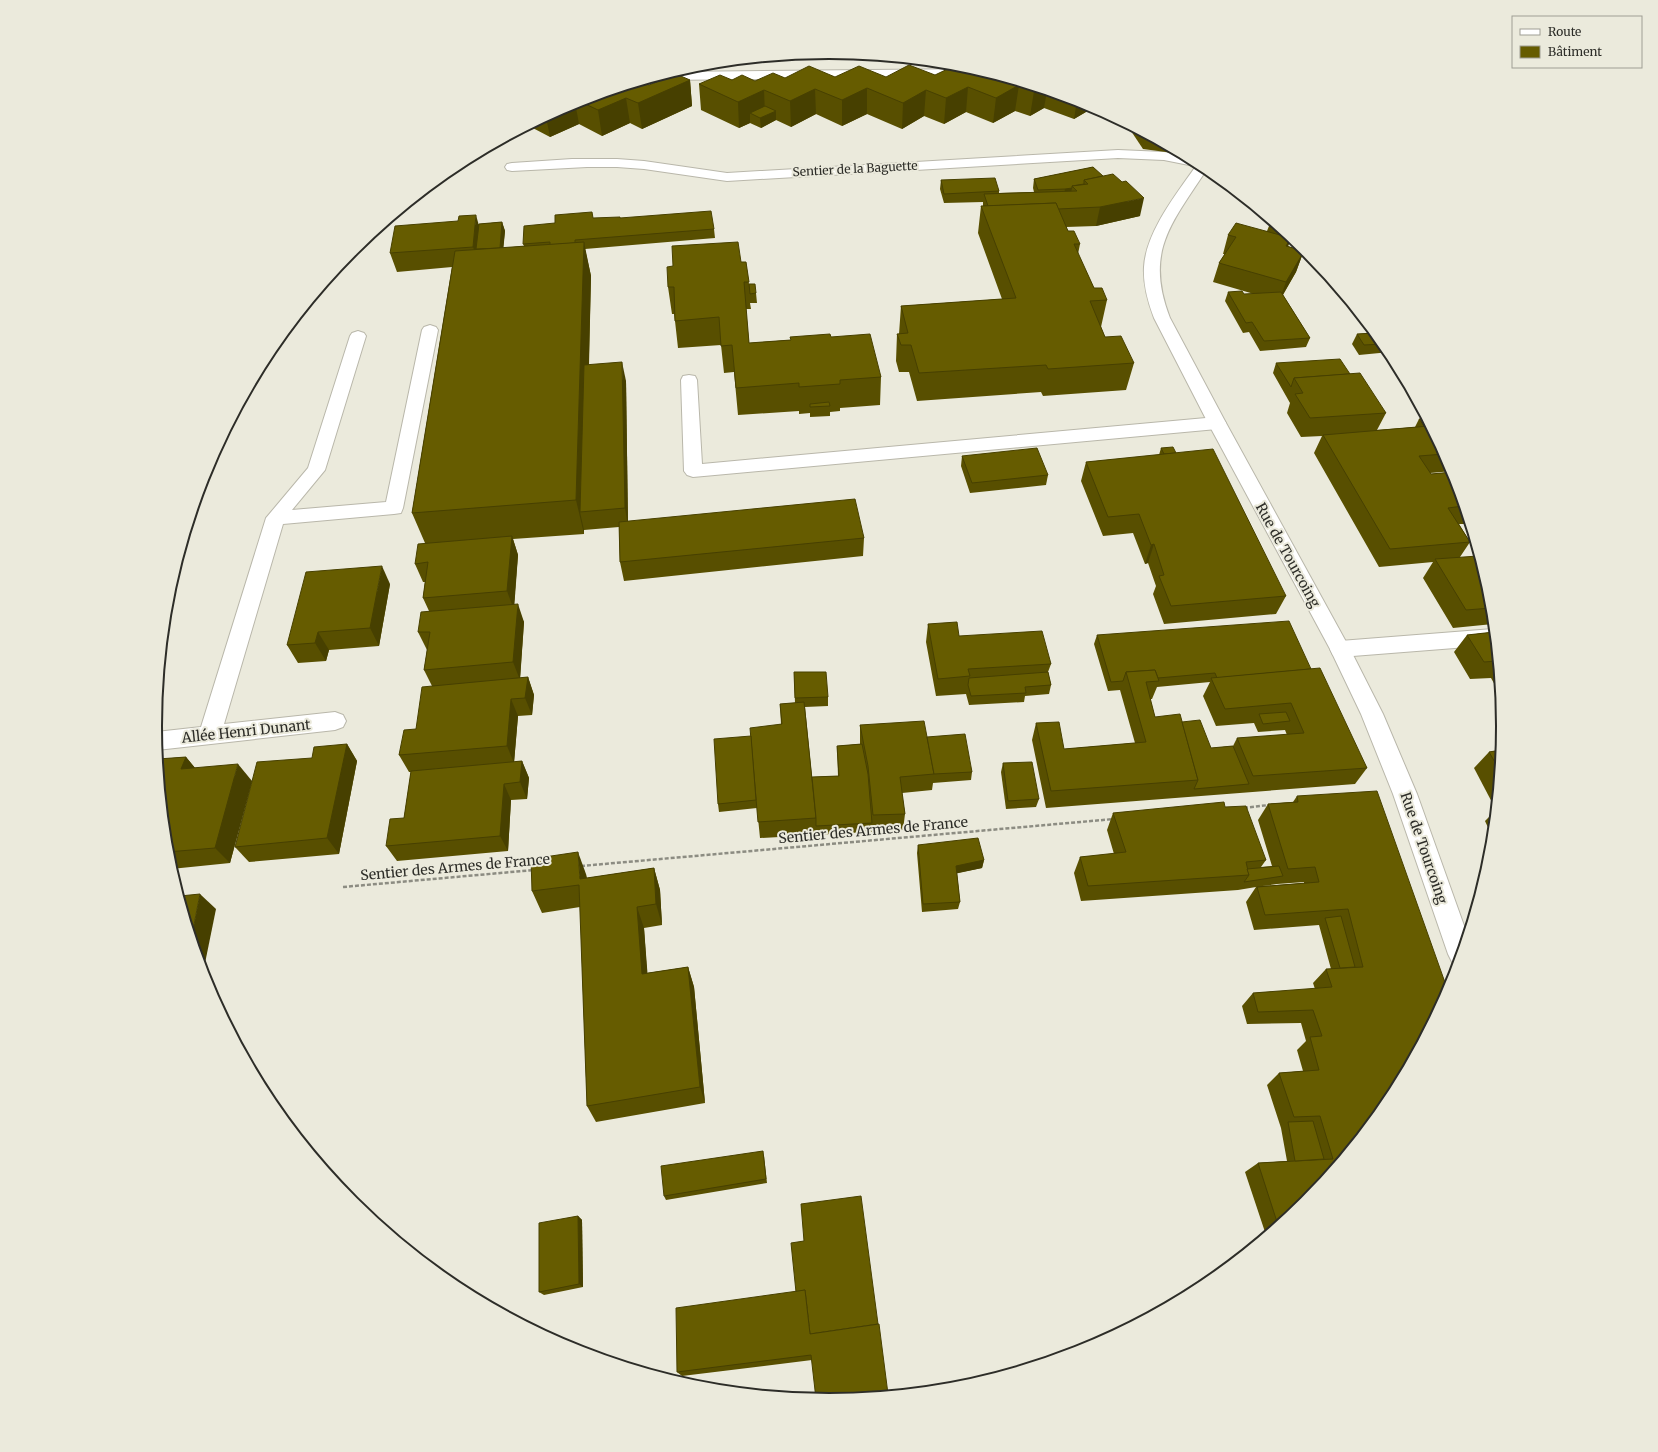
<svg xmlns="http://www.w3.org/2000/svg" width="1658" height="1452" font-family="Merriweather,serif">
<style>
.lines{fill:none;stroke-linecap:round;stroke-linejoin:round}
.minor-casing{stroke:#b9b7aa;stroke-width:2}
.major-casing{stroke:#b9b7aa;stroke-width:2}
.path{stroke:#8c8c82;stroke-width:2.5;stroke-dasharray:4 2;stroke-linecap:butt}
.minor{fill:#fff;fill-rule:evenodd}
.major{fill:#fff;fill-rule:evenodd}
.wall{fill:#584f00;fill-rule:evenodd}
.shaded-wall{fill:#474000}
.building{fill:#665c00;stroke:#474000}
.labels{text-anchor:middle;stroke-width:4;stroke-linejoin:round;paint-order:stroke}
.far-street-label{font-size:12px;fill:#2d2d28;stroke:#ebeadc}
.street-label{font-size:14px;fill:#2d2d28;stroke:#ebeadc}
.rim{fill:none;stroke:#2d2d28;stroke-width:2}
</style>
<rect width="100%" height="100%" fill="#ebeadc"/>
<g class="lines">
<defs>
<g id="minor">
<polygon points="975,69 992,75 987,77 661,80 656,78 674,72"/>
<polygon points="1118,150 1164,152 1186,156 1204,166 1199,167 1164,160 1118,158 727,181 644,169 617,167 587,167 512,171 507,170 505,167 507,164 512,163 572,159 617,159 644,161 727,173"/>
<polygon points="430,325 436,327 438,330 403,508 401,513 394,514 283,524 224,724 335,712 343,715 346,721 343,727 335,730 157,750 156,732 201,727 266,518 308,468 350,336 352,333 358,331 364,333 366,336 325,470 292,510 386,502 422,330 424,327"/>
<polygon points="689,375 695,376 697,380 702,464 1217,417 1223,419 1226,423 1223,427 1217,429 693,477 687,475 684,471 681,380 683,376"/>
<polygon points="1493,629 1495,644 1493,645 1340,657 1333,655 1330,649 1333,643 1340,641"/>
</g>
<path id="major" d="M1198 163 1207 169C1172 223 1144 251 1170 318L1226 423 1350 649 1383 714 1417 794 1467 934 1458 965 1452 962 1448 954 1393 794 1361 714 1330 649 1208 423 1154 318C1148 302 1143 285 1144 267 1146 231 1178 192 1198 163Z"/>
</defs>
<use href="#minor" class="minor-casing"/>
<use href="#major" class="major-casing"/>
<g class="path">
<polyline points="1244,808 1269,805"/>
<polyline points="581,866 1114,819"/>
<polyline points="343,887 534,870"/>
</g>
<use href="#minor" class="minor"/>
<use href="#major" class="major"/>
</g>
<g class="wall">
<polygon points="988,73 1087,103 1091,109 1074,119 1044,108 1030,116 1015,111 993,123 966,112 944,124 924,116 902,129 867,114 842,126 816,114 791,127 776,120 761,128 750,123 739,128 701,110 699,84 732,80 755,81 785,78 886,77 986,75"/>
<polygon points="690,80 692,106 642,129 630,123 602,136 579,124 550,137 529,126 571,103 641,82 649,85"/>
<polygon points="1127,125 1181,154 1143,149"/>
<polygon points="1093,167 1140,216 1096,226 1066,227 1068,231 1080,244 1078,254 1094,288 1107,300 1101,327 1105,337 1134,363 1126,390 1043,396 1041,392 917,401 909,372 899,372 896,361 897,334 899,334 901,306 1002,299 978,233 981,206 983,206 983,202 944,203 940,189 941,180 999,191 999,193 1034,192 1033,188 1034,179"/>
<polygon points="593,218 620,218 714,229 715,238 585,249 591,276 589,365 626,381 628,521 864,538 863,556 624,581 620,562 619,527 584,530 584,534 513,539 518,555 514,604 524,622 520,678 528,677 534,695 532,715 518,716 514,762 522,761 529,778 527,799 511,800 508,851 397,861 386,846 404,818 411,772 409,772 399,755 416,729 432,686 424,670 427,650 418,632 429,611 423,598 425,582 423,582 415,564 425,543 412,513 452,267 397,272 390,253 479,224 502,222 505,231 503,248 524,246 523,244 555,223"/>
<polygon points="1271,221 1293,239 1291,239 1288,246 1303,253 1296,272 1283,295 1310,338 1306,347 1260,351 1249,332 1243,333 1225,301 1228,292 1244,294 1254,294 1213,282 1219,263 1225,254 1223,254 1228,235 1267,231"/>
<polygon points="746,262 749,284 756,293 757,303 750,303 751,309 746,309 749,343 831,337 881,377 880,405 840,408 840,411 830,412 830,416 810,417 810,413 799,414 799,411 738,415 734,372 724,373 721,345 678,348 675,321 674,314 672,314 668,287"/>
<polygon points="1374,333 1390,352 1359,355 1352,344 1357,334"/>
<polygon points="1276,363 1350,374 1386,413 1377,430 1415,427 1419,419 1425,419 1452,468 1453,471 1430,473 1431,474 1453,472 1468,522 1467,524 1459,524 1470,542 1460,557 1490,595 1493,624 1453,628 1423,578 1433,562 1379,567 1314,453 1322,436 1301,437 1287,413 1290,403 1273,373"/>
<polygon points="1161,448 1176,453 1286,596 1276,614 1164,624 1153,594 1156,586 1148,563 1145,564 1133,533 1103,536 1081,481 1086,462 1159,455"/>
<polygon points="962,456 1048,475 1046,485 970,493 961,466"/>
<polygon points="390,584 379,646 329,650 326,661 298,663 287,645"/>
<polygon points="928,624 959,636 1051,664 1048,672 1051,685 1049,694 1025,696 1024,702 969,705 966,694 936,696 926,642"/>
<polygon points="1494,632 1500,694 1491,678 1470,679 1454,652 1467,635"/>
<path d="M1097 635 1311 669 1367 768 1355 784 1046 808 1032 740 1036 723 1064 749 1135 743 1120 690 1108 691 1094 644ZM1210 682 1203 696 1216 726 1254 723 1258 732 1285 730 1287 735 1237 738 1233 746 1211 748 1182 722 1155 717 1150 699H1152L1157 687Z"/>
<polygon points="794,672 828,697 828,706 805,707 812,777 838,776 837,746 860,744 860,725 927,737 972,772 971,780 933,783 932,790 902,793 905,814 903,830 760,838 757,808 719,812 718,804 751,736 781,724 780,704 795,703"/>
<polygon points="1502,735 1501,748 1497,741"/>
<polygon points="347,744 357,761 339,854 249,862 235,847 312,758"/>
<polygon points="1501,750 1495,808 1474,768 1489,752"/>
<polygon points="186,757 195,768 252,781 230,863 171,869 168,857 158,759"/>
<polygon points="1003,763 1039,799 1036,807 1006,809 1001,772"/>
<path d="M1297 796 1448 991 1305 1203 1266 1235 1245 1172 1258 1163 1287 1161 1281 1128 1267 1085 1279 1073 1303 1071 1297 1050 1306 1041 1301 1023 1247 1024 1242 1006 1253 993 1315 989 1313 983 1326 969H1331L1319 925 1254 930 1246 902 1256 887 1238 890 1081 901 1074 873 1080 857 1114 854 1107 830 1113 813 1225 807 1266 860 1261 867 1272 866 1258 820 1268 804 1293 802ZM1304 882V883L1262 886 1277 884Z"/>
<polygon points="1493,813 1494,813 1492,836 1485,821"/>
<polygon points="918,845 984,860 982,868 957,873 960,902 958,909 922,912 917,853"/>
<polygon points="654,868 660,890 662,925 644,928 647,973 688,967 694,987 705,1103 596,1122 587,1106 580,907 542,913 532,891 586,874 587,878"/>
<polygon points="764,1156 767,1183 666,1200 664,1196"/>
<polygon points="578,1216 582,1220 583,1287 544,1295 539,1292"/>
<polygon points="878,1324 812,1360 682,1376 677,1372"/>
</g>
<g class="shaded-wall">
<polygon points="690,80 692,106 642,129 638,103"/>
<polygon points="1019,85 1015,111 993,123 996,98"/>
<polygon points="968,87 966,112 944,124 946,98"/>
<polygon points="867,88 867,114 842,126 842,100"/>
<polygon points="1038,88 1047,91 1044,108 1030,116 1034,91"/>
<polygon points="815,89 816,114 791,127 790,101"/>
<polygon points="764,90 765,115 750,113 750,123 739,128 738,102"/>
<polygon points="926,90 924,116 902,129 903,103"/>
<polygon points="626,98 630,123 602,136 598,110"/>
<polygon points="1077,100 1087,103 1091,106 1091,109 1074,119"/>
<polygon points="575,102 579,124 550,137 546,117 571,103"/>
<polygon points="776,111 776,120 761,128 760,118"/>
<polygon points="1072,188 1070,198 1063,199 1065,189"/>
<polygon points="1144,198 1140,216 1096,226 1100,207"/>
<polygon points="476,215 481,233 476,256 473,247"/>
<polygon points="502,222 505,231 502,263 500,254"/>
<polygon points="1291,238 1284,257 1286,246"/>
<polygon points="584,242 591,276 585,511 580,512 584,530 584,534 576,500"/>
<polygon points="1303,253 1296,272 1279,301 1286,282"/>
<polygon points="622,362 626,381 628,527 625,508"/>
<polygon points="512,536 518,555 514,610 507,591"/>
<polygon points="1154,544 1148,563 1145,564 1151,545"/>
<polygon points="382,566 390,584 379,646 370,628"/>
<polygon points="518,604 524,622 520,680 513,662"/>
<polygon points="318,632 329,650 326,661 315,643"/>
<polygon points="528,677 534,695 532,715 525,698"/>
<polygon points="511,699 518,716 514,763 507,746"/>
<polygon points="347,744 357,761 339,854 327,838"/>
<polygon points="186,757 200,774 181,769"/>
<polygon points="522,761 529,778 527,799 520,782"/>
<polygon points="238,764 252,781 230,863 215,848"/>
<polygon points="504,784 511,800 508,851 500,836"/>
<polygon points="578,852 586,874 588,901 580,879"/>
<polygon points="984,860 982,868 954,874 956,866"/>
<polygon points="654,868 660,890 662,925 656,904"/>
<polygon points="200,894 216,909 203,973 192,935"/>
<polygon points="637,907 644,928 649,993 642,974"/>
<polygon points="688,967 694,987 705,1103 700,1087"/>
<polygon points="578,1216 582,1220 583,1287 579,1284"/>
</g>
<g class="building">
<polygon points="909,65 935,75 956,65 960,65 986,75 988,73 1038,88 1034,91 1019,85 996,98 968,87 946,98 926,90 903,103 867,88 842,100 815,89 790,101 764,90 738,102 699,84 720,75 732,80 742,75 755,81 773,73 785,78 809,66 835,77 859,66 886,77"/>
<polygon points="676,74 690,80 638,103 626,98 598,110 579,101 641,82 649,85"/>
<polygon points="765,106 776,111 760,118 750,113"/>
<polygon points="1140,132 1158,141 1145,139"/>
<polygon points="1093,167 1103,176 1084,180 1084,184 1072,186 1072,188 1065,189 1038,190 1034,179"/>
<polygon points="1113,174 1122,182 1126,181 1144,198 1100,207 1058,209 1056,203 988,206 984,194 1077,191 1072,186 1088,184 1084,180"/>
<polygon points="995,178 999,191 944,194 941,180"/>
<polygon points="1056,203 1068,231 1074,231 1080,244 1074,244 1094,288 1102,288 1107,300 1090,301 1105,337 1121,336 1134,363 1048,369 1046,365 919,373 911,345 901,345 897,334 908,333 901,306 1016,298 981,206"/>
<polygon points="711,211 714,229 575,240 575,243 550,245 550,242 523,244 524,226 555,223 555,215 592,212 593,218 620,217 620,218"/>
<polygon points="476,215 473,247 390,253 395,226 458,221 459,216"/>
<polygon points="502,222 500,248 476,249 479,224"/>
<polygon points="1236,223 1291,238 1286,246 1300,250 1303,253 1286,282 1219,263 1236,237 1228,235"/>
<polygon points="584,242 576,500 412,513 455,251"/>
<polygon points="738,242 741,262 746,262 749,282 744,282 749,343 791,340 790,337 830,334 831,337 870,334 881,377 840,380 840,384 799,387 799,383 736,388 732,345 721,346 719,317 675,321 674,287 668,287 667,267 673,266 672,246"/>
<polygon points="749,284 755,284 756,293 750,294"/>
<polygon points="1242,291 1244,294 1281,292 1310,338 1264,341 1252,322 1246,323 1228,292"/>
<polygon points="1374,333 1383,344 1364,345 1357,334"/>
<polygon points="1340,359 1350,374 1294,378 1291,387 1276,363"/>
<polygon points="622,362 625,508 580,512 584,365"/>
<polygon points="1360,373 1386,413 1310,418 1295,394 1303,393 1294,378"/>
<polygon points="829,402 830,406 810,407 810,404"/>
<polygon points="1419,419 1425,419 1429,426 1424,426"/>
<polygon points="1429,426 1444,454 1419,456 1431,474 1453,472 1463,506 1448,508 1470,542 1390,549 1323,435"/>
<polygon points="1173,447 1176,453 1164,454 1161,448"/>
<polygon points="1037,448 1048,475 972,483 962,456"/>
<polygon points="1213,449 1286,596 1171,606 1159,576 1164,575 1154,544 1151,545 1139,514 1108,517 1086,462"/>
<polygon points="855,499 864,538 620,562 619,522"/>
<polygon points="512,536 507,591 423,598 428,562 415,564 418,544"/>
<polygon points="1478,556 1490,595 1491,608 1466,610 1435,559"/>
<polygon points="382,566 370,628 318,632 315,643 287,645 306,572"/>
<polygon points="518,604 513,662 424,670 430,632 418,632 421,612"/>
<polygon points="1289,621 1311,669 1217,678 1215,673 1158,678 1155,670 1126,672 1123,681 1111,682 1097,635"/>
<polygon points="957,622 959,636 1042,631 1051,664 968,669 970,676 938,679 928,624"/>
<polygon points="1494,632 1497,661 1484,662 1467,635"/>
<polygon points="1320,668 1367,768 1253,776 1237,738 1304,733 1291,703 1225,709 1211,678"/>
<polygon points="1155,670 1159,681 1146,682 1155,717 1180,714 1198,780 1051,791 1036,723 1059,722 1064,749 1146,742 1126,672"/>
<polygon points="794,672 826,672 828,697 795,698"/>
<polygon points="1048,672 1051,685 1025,687 1026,693 971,696 968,685 969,678"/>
<polygon points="528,677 525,698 511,699 507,746 399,755 404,730 416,729 422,687"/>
<polygon points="804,702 816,818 758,822 750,728 782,724 780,704"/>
<polygon points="1286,712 1290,721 1263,724 1259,714"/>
<polygon points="1200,720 1211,748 1233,746 1249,784 1194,789 1198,780 1182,722"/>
<polygon points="924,721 934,774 900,777 905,814 873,815 868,766 860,725"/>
<polygon points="965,734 972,772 934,774 927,737"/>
<polygon points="751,736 756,800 718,804 714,739"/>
<polygon points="347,744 327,838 235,847 257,762 312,758 314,747"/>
<polygon points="862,744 868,774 872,823 816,826 816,818 812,777 839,776 837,746"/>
<polygon points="1501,750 1499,769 1489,752"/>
<polygon points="186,757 181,769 238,764 215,848 167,852 158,759"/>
<polygon points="522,761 520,782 504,784 500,836 386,846 390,819 404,818 411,771"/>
<polygon points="1032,762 1039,799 1008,801 1003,763"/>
<polygon points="1377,791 1448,991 1389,1101 1305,1203 1278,1225 1258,1163 1333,1159 1320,1116 1294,1117 1279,1073 1319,1070 1310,1037 1322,1036 1313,1010 1258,1012 1253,993 1332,987 1326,969 1363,967 1348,909 1265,915 1257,887 1319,882 1315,867 1288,869 1268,804 1298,802 1297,796"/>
<polygon points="1224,802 1225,807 1246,806 1266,860 1246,862 1249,875 1088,886 1080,857 1126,852 1113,813"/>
<polygon points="978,838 984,860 956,866 960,902 923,904 918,845"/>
<polygon points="578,852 580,879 654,868 656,904 637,907 642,974 688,967 700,1087 587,1106 579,885 532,891 531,859"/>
<polygon points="1279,866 1283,876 1244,882 1249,875 1247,869"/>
<polygon points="200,894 192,935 180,896"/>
<polygon points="1341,916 1355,967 1340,968 1325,918"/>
<polygon points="1313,1121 1324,1159 1295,1161 1288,1122"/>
<polygon points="763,1151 766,1179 664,1196 661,1166"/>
<polygon points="861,1196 878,1324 810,1334 805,1290 796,1292 791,1243 804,1241 801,1204"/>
<polygon points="578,1216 579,1284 539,1292 539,1223"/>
<polygon points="805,1290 810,1334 879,1324 888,1394 829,1400 816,1399 811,1355 677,1372 676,1308"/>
</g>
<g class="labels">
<g class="far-street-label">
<text transform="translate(855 169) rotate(-3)" y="4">Sentier de la Baguette</text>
</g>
<g class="street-label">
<text transform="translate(1288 555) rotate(61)" y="5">Rue de Tourcoing</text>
<text transform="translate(246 731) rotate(-6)" y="5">Allée Henri Dunant</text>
<text transform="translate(873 830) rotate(-5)" y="5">Sentier des Armes de France</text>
<text transform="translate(1424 848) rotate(71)" y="5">Rue de Tourcoing</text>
<text transform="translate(455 867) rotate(-5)" y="5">Sentier des Armes de France</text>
</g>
</g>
<path d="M0 0H1658V1452H0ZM162 726a667 667 0 1 1 1334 0a667 667 0 1 1-1334 0Z" fill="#ebeadc" fill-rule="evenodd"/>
<path class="rim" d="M162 726a667 667 0 1 1 1334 0a667 667 0 1 1-1334 0Z"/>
<rect x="1512" y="16" width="130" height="52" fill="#ebeadc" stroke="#9f9e94"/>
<rect x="1520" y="29" width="20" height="6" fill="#ffffff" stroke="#9f9e94"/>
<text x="1548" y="36" font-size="12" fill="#2d2d28">Route</text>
<rect x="1520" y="46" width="20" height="12" fill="#665c00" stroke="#9f9e94"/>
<text x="1548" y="56" font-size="12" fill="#2d2d28">Bâtiment</text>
</svg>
